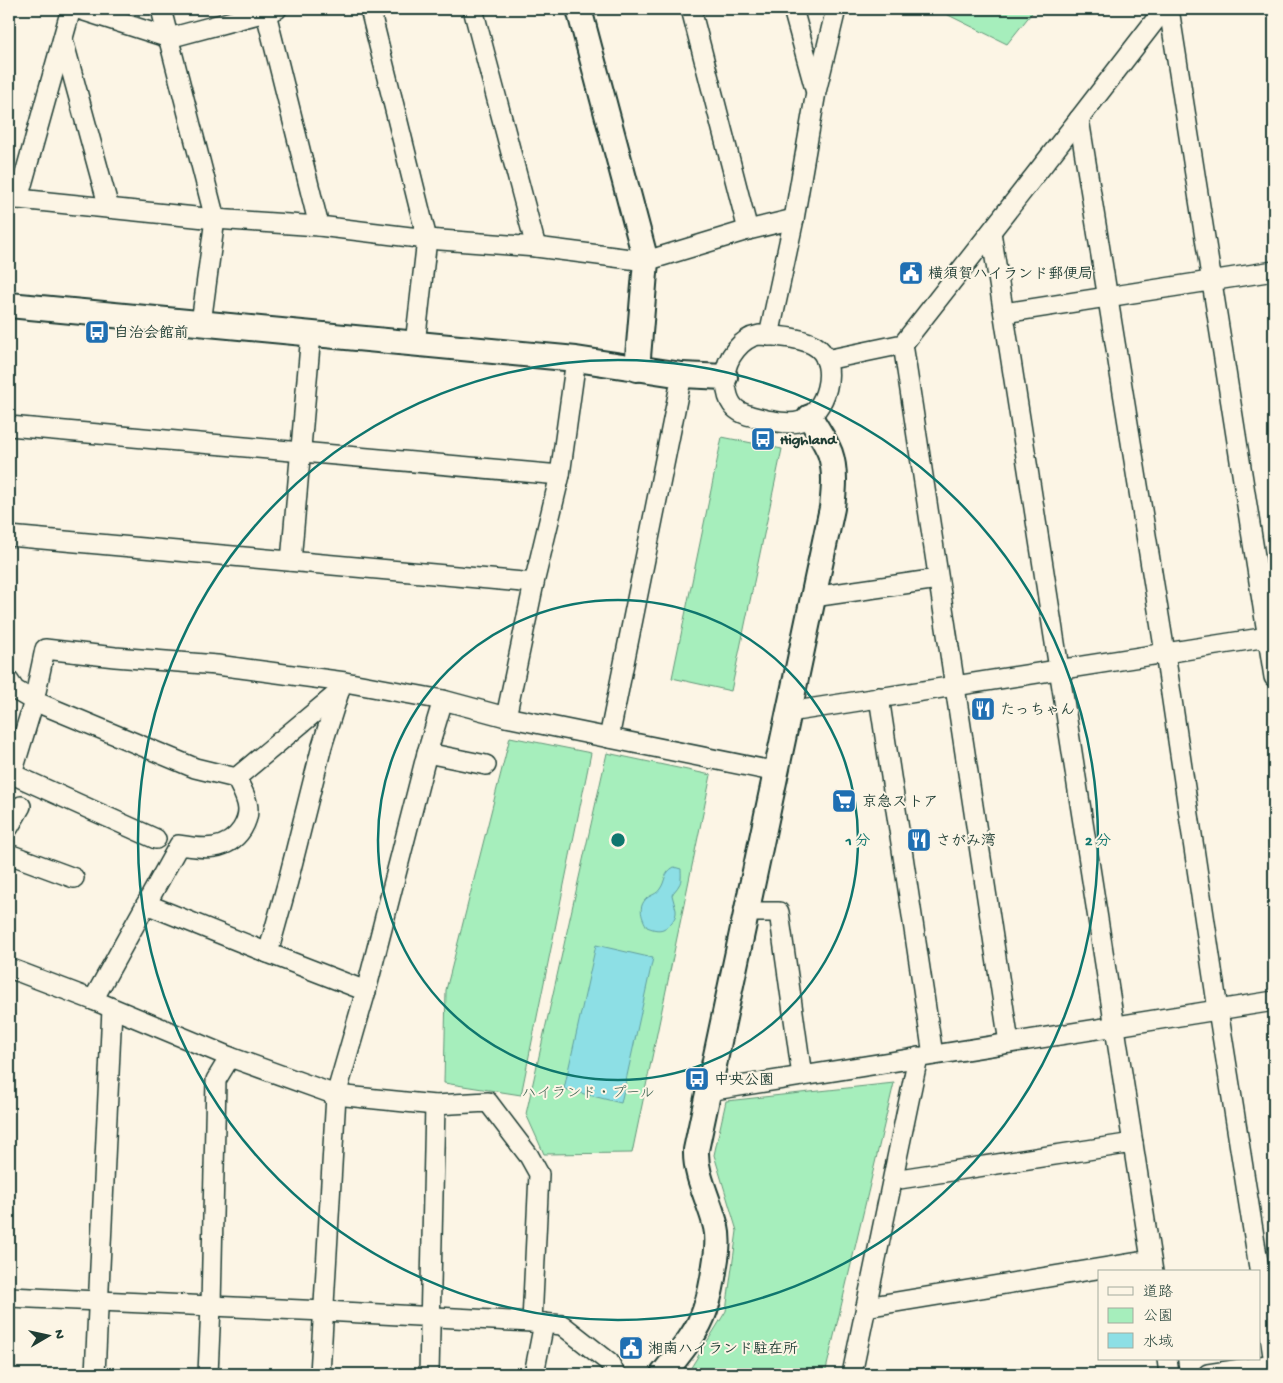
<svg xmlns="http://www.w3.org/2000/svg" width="1283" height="1383" font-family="'Gochi Hand','Klee One',sans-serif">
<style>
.green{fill:#a6eebc;stroke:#629678}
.water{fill:#8ddfe5;stroke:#619e9e}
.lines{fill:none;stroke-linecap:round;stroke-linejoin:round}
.minor-casing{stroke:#1f3d34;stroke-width:22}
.tertiary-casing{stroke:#1f3d34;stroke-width:28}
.minor{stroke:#fcf5e5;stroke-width:19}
.tertiary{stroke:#fcf5e5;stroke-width:24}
.ring{fill:none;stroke:#0f766e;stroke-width:2.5}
.labels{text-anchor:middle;stroke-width:4;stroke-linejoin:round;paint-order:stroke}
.poi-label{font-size:15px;font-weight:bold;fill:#1f3d34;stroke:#fcf5e5;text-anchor:start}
.park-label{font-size:15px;fill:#3a604f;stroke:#fcf5e5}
.centre{fill:#0f766e;stroke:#fcf5e5;stroke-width:2.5}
.ring-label{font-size:15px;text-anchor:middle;font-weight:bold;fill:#0f766e;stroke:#fcf5e5;stroke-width:4;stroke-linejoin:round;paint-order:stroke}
</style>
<rect width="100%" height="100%" fill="#fcf5e5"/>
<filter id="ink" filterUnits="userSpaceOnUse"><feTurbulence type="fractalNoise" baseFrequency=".02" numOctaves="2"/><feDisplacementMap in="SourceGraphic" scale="10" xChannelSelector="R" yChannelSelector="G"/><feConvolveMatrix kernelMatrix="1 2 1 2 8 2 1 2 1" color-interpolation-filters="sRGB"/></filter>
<g filter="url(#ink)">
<g class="green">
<polygon points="936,9 1035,9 1007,44"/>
<polygon points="722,437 782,449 731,691 672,678"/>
<polygon points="510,737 591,753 521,1095 444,1083 446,990"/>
<polygon points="607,753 711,775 632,1153 544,1154 526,1114"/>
<polygon points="894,1083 825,1374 687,1374 726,1311 737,1231 714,1155 726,1101"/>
</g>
<g class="water">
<path d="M674 867 681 869C681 873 682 881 679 885 677 889 674 891 672 895 673 900 675 905 676 910 677 918 670 926 663 929 658 931 652 929 647 927 642 918 637 907 647 898 651 895 657 894 660 889 666 881 663 873 674 867Z"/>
<polygon points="596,945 653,958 621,1103 564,1089"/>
</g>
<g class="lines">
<defs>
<g id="minor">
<polyline points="78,9 169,38 277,9"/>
<polyline points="161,9 215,219 201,323"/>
<polyline points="265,9 319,226"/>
<polyline points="370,9 427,239 415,344"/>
<polyline points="473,9 536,247"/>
<polyline points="691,9 748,230"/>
<polyline points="793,9 815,89"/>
<polyline points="1169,9 1274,677"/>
<polyline points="63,40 109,208"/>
<polyline points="1079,119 1165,653 1218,1010 1274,1362"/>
<polyline points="9,198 215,219 319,226 427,239 536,247 646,261 748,230 794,219"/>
<polyline points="18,199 71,9"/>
<polyline points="991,232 1153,1272"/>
<polyline points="1004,313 1274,271"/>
<path d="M759 335C776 336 805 337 818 348 839 366 826 413 801 421 790 425 778 422 767 420 757 417 743 416 735 408 731 404 728 397 727 391 726 387 725 381 725 376 726 358 741 338 759 335Z"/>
<polyline points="769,336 794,219 816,92 836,9"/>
<polyline points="903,344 1009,1043"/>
<polyline points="826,360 903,344 1079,119 1164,9"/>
<polyline points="9,426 560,475"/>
<polyline points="9,536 534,583 560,475 576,359"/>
<polyline points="291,561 311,334"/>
<polyline points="813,597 938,579"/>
<polyline points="9,681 15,690 34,701 12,774 156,839"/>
<polyline points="879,697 933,1055"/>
<polyline points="789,712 1274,636"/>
<polyline points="506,717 534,583"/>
<polyline points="609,738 682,375"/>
<polyline points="427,753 486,765"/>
<polyline points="236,778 195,768 34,701 45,649 115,657 217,665 345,682 443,700 506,717 777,772"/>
<polyline points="9,827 21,806"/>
<polyline points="9,854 74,878"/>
<polyline points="146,904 268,953 366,991"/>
<polyline points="757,912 779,912 802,1076"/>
<polyline points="268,953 288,881 322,746 339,692"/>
<polyline points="9,968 93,1000 230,1057 336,1095 435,1105 488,1102 529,1156 539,1174 532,1322"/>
<path d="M93 1000 179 845C203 849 227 852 242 829 245 824 248 816 248 810 248 799 241 788 236 778L339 692"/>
<polyline points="708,1091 1274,1001"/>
<polyline points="893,1180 1133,1143"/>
<polyline points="9,1297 324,1311 532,1322 562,1325 609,1362 615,1374"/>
<polyline points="866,1307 1151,1260"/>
<polyline points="1167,1359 1169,1374"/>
<polyline points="95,1374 112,1009"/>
<polyline points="208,1374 211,1306 216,1080 230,1057"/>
<polyline points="320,1374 336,1095 366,991 427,753 443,700"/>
<polyline points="429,1374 435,1105"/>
<polyline points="534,1374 544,1323"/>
<polyline points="852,1374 918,1057"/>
<polyline points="1208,1374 1274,1364"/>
</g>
<g id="tertiary">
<polyline points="579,9 646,261 637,369"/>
<polyline points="9,305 576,359 682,375 725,377"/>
<path d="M663 1374C678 1355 697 1334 705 1310 710 1296 713 1280 715 1265 717 1253 719 1240 716 1227 710 1201 695 1177 696 1150L832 508C834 490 836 470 830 453 825 440 816 428 810 417"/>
</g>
</defs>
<use href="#minor" class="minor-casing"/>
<use href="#tertiary" class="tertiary-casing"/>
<use href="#minor" class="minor"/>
<use href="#tertiary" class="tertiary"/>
</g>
</g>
<g class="ring">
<circle cx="618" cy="840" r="240"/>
<circle cx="618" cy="840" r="480"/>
</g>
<defs>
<symbol id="civic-square" viewBox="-11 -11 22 22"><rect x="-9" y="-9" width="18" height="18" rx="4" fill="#1f6fb2" stroke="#fcf5e5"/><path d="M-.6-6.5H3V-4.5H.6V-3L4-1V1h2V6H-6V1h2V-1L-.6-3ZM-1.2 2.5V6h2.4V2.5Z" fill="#fff"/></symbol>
<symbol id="bus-square" viewBox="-11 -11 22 22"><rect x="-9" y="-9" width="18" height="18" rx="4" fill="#1f6fb2" stroke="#fcf5e5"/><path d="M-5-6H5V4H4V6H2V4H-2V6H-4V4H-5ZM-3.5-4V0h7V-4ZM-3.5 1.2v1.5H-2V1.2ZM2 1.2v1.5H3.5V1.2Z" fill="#fff"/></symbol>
<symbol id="restaurant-square" viewBox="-11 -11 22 22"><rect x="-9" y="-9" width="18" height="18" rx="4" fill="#1f6fb2" stroke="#fcf5e5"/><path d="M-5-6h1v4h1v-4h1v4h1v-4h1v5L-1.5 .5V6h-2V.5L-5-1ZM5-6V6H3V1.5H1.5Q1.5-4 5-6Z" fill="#fff"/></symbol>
<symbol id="supermarket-square" viewBox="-11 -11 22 22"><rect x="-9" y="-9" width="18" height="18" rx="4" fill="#1f6fb2" stroke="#fcf5e5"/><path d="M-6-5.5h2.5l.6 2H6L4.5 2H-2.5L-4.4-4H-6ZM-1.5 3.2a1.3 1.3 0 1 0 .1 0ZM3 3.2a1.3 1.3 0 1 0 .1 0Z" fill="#fff"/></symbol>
</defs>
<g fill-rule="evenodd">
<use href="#civic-square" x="897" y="259" width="28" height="28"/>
<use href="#bus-square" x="83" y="318" width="28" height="28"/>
<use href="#bus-square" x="749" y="425" width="28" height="28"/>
<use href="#restaurant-square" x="969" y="695" width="28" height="28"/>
<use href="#supermarket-square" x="830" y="787" width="28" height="28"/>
<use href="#restaurant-square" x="905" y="826" width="28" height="28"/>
<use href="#bus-square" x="683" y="1065" width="28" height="28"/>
<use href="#civic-square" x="617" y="1334" width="28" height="28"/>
</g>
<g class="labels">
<g class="poi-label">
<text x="928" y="278">横須賀ハイランド郵便局</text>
<text x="114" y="337">自治会館前</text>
<text x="780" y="444">Highland</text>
<text x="1000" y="714">たっちゃん</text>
<text x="862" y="806">京急ストア</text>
<text x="936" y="845">さがみ湾</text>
<text x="714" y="1084">中央公園</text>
<text x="648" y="1353">湘南ハイランド駐在所</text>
</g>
<g class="park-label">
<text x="588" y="1097">ハイランド・プール</text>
</g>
</g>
<circle cx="618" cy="840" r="8" class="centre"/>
<g class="ring-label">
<text x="858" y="845">1 分</text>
<text x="1098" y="845">2 分</text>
</g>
<rect width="1283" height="1383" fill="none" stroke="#fcf5e5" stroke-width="30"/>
<rect x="15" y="15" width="1253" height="1353" fill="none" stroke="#1f3d34" stroke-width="2" filter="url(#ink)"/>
<rect x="1098" y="1270" width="162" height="90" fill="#fcf5e5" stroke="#a4ab9e"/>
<rect x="1108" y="1287" width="25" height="8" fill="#fcf5e5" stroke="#a4ab9e"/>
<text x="1143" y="1296" font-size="15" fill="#1f3d34">道路</text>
<rect x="1108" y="1308" width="25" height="15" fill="#a6eebc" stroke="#a4ab9e"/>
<text x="1143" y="1320" font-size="15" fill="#1f3d34">公園</text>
<rect x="1108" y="1333" width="25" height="15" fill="#8ddfe5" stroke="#a4ab9e"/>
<text x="1143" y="1346" font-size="15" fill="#1f3d34">水域</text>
<g transform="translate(48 1336) rotate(81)" stroke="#fcf5e5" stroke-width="4" paint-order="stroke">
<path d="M0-4L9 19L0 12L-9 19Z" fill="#1f3d34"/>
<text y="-8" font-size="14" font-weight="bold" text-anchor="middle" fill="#1f3d34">N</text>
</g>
</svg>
